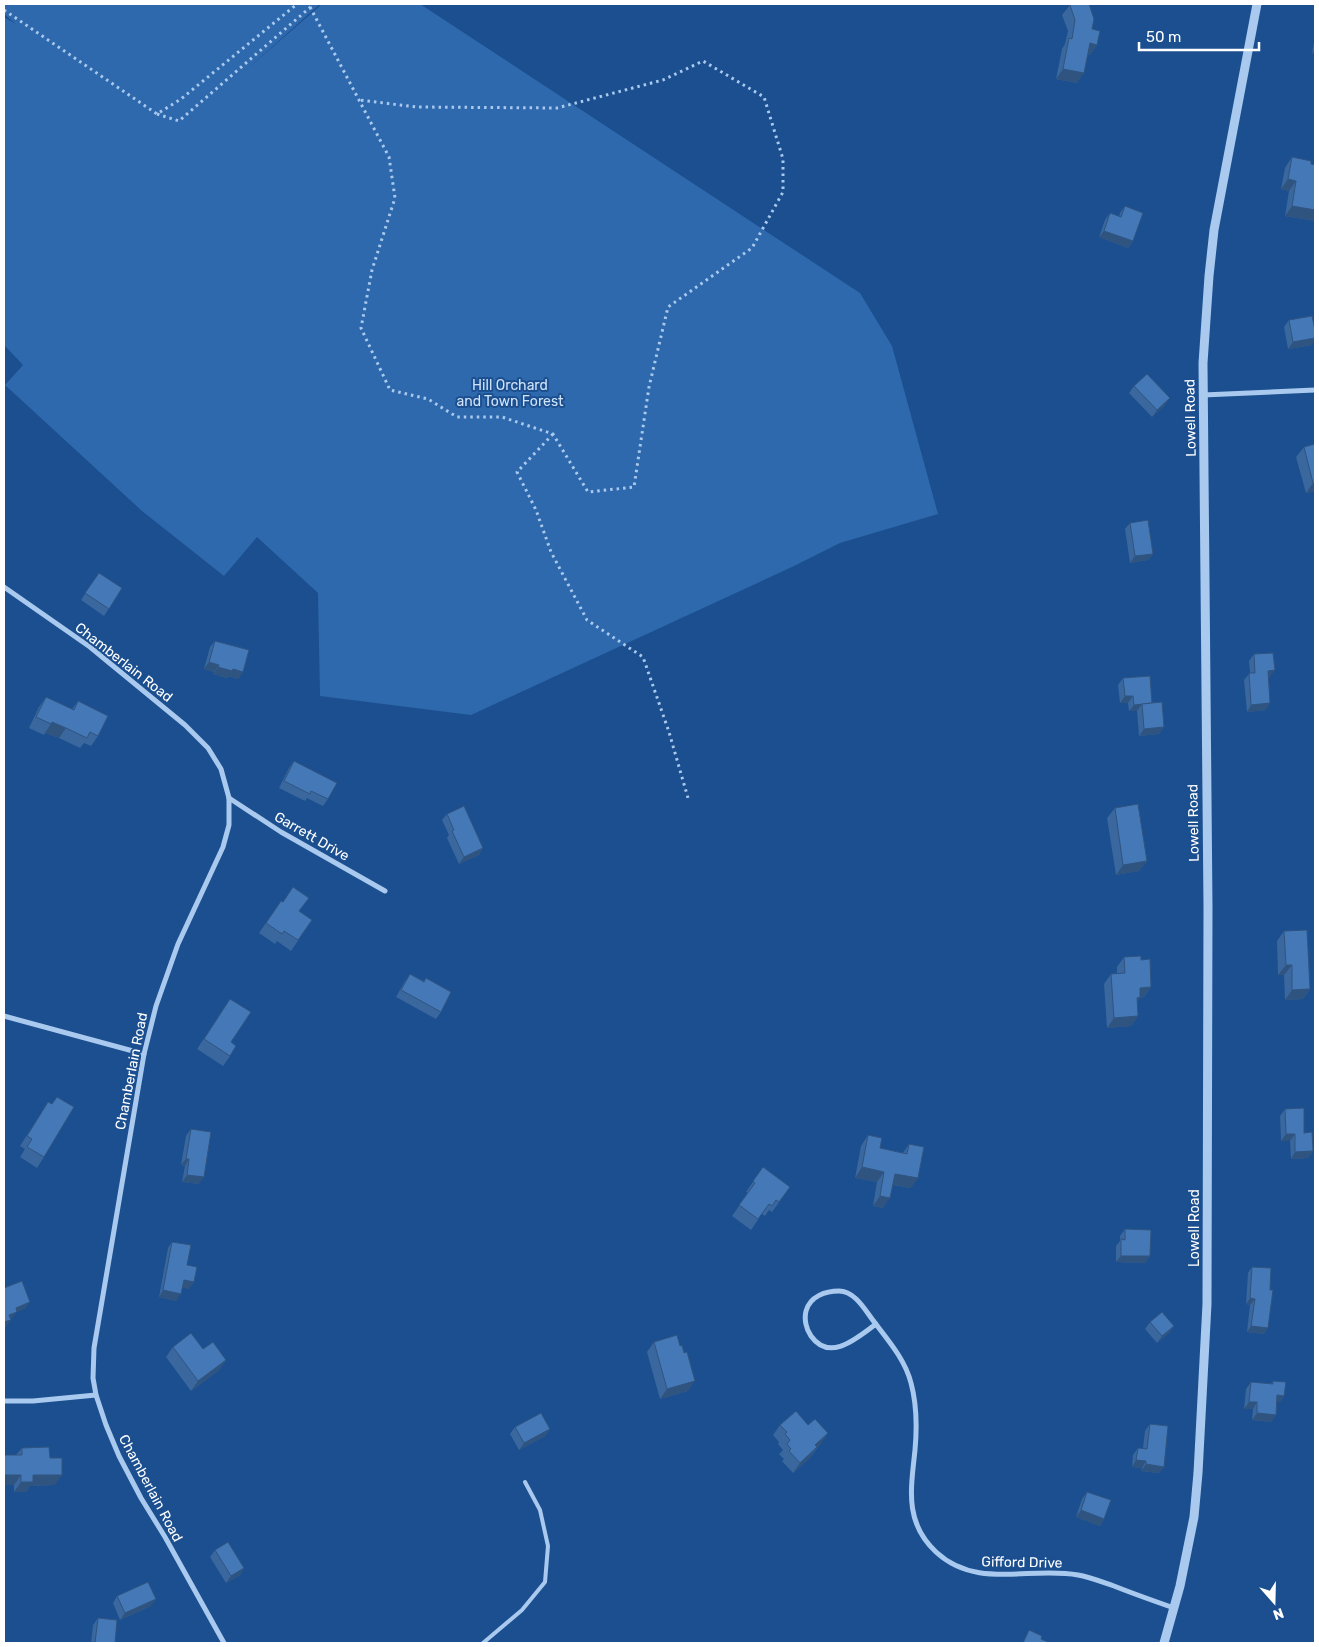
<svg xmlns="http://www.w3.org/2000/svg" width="1319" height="1647" font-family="Rubik,sans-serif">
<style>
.green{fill:#2e69ad}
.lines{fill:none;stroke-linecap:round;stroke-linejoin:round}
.path{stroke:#a9c9ee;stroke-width:3;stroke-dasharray:2.5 4;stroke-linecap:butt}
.service{stroke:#a9c9ee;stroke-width:4}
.minor{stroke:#a9c9ee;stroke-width:5}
.tertiary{stroke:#a9c9ee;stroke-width:9}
.wall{fill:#3a679d}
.shaded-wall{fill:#305480}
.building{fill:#4478b7;stroke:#305480}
.labels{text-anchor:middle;stroke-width:4;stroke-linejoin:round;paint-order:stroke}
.park-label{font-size:14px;fill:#cfe3fa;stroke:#1b4f8f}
.street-label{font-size:14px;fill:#fff;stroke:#1b4f8f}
</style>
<rect width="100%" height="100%" fill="#1b4f8f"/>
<polygon class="green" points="4,4 320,4 245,71 322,4 420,4 860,293 892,346 938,514 840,543 792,567 471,715 320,696 318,593 257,537 224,576 142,511 5,385 23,365 4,345 4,17 16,24 4,14"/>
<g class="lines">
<g class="path">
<polyline points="310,7 389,157 395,198 372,270 361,328 390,390 428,399 457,417 502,417 553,434 588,492 634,487 649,387 668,307 752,248 783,192 783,159 764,97 703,61 663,80 557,108 417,107 359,100"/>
<polyline points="4,10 157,114 181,99 297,4"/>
<polyline points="157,114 179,121 314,4"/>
<polyline points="553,434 517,472 536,510 551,552 587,620 643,657 669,732 688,798"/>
</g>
<polyline class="service" points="483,1643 522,1610 545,1582 548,1546 540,1510 525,1482"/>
<g class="minor">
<polyline points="1203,395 1315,390"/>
<polyline points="4,587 90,647 185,725 208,748 221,769 229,798 229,825 223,847 178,944 156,1006 144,1054 94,1348 93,1378 96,1395 106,1425 119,1456 141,1498 165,1537 224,1643"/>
<polyline points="229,798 281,832 385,891"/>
<polyline points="4,1016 144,1054"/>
<path d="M876 1324C858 1337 830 1363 811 1336 806 1329 804 1319 806 1311 810 1296 826 1291 839 1291 854 1291 864 1308 872 1319 887 1339 905 1359 911 1383 917 1405 917 1428 915 1450 911 1489 904 1522 936 1552 977 1590 1030 1566 1078 1575 1090 1577 1102 1582 1114 1586 1134 1594 1154 1601 1174 1608"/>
<polyline points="4,1401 33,1401 96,1395"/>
</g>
<polyline class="tertiary" points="1164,1643 1180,1586 1194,1517 1198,1473 1207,1304 1208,907 1203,363 1209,276 1214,230 1257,4"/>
</g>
<g class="wall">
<polygon points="1070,5 1092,29 1097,45 1090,55 1088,55 1077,83 1056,79 1062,49 1065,44 1068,31 1062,15"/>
<polygon points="1315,36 1315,54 1312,54"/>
<polygon points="1292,157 1311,164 1315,221 1285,216 1289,191 1281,189 1285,168"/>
<polygon points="1125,206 1133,241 1128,248 1099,237 1105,220 1110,213 1119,217 1120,213"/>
<polygon points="1289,320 1312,345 1288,349 1284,327"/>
<polygon points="1134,386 1165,405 1152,417 1129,393"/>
<polygon points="1304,447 1315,491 1306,493 1296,457"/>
<polygon points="1130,523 1153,554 1148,560 1130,563 1125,529"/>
<polygon points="99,573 122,588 104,616 81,600"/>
<polygon points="215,641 243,672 238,679 229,676 227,678 213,674 214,672 204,669 210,647"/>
<polygon points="1254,654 1270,677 1269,677 1266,710 1247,712 1244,680 1250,673 1249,661"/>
<polygon points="1123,678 1152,703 1164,727 1159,734 1139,736 1137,711 1129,711 1128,703 1120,703 1118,685"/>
<polygon points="46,697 72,709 78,701 98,736 91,746 84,743 80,748 59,738 45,733 44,735 29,728 39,707"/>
<polygon points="294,761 328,799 323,806 307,798 305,801 279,788 289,768"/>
<polygon points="1115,808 1147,861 1139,871 1116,875 1107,818"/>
<polygon points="447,814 483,848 479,855 459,864 447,838 449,835 442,820"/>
<polygon points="281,901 312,920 291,951 277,941 275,944 259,933"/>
<polygon points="1284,931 1310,989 1303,999 1285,1000 1284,975 1278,975 1277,941"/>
<polygon points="1124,957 1141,960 1151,987 1144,997 1140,998 1137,1002 1138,1016 1131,1026 1107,1028 1104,984 1111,974 1117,974 1117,967"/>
<polygon points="410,974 424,981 426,978 441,1012 436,1019 396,997 405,981"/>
<polygon points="230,999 231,1042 230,1056 223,1066 197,1049"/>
<polygon points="57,1097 44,1157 37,1168 20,1157 25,1149 20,1146 48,1102 52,1104"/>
<polygon points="1285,1109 1304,1133 1313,1151 1308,1158 1291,1159 1290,1141 1281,1141 1280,1116"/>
<polygon points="191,1129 199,1184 182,1182 185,1166 181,1165 186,1136"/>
<polygon points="868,1135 880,1148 903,1153 909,1144 911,1188 893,1185 883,1208 873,1206 877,1182 855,1178 861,1146"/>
<polygon points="763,1167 790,1187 772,1212 769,1210 765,1216 762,1214 751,1230 732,1216 748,1193 746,1192"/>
<polygon points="1125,1229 1150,1256 1145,1263 1116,1262 1116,1246 1120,1241 1120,1236"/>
<polygon points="172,1242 187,1265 189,1289 182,1287 176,1301 159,1297 168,1248"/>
<polygon points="1252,1267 1270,1290 1264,1334 1247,1332 1250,1305 1246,1304 1248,1273"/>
<polygon points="1150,1322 1174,1326 1169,1333 1157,1343 1145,1329"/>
<polygon points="654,1342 680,1346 688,1391 660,1399 647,1352"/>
<polygon points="173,1347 203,1349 226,1360 219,1370 191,1391 166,1357"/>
<polygon points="1273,1381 1284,1396 1280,1402 1277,1402 1276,1415 1271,1422 1252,1420 1253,1409 1244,1409 1246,1389 1251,1382 1271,1384"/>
<polygon points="1150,1424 1164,1467 1159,1473 1141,1471 1142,1468 1132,1467 1133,1455 1138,1448 1143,1448 1145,1431"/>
<polygon points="780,1425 808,1425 828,1433 810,1458 793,1473 782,1461 784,1459 779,1454 783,1450 778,1444 779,1442 773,1435"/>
<polygon points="515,1427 550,1429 545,1436 519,1450 510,1434"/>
<polygon points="22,1448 50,1458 55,1485 30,1486 26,1492 14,1492 14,1485 4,1485 4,1455 16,1455"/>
<polygon points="1087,1492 1104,1519 1100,1526 1076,1517 1082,1499"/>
<polygon points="215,1550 244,1568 240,1575 226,1583 210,1557"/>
<polygon points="117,1596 151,1606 120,1620 113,1603"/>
<polygon points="98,1618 115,1643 91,1643 93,1625"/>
</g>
<g class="shaded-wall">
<polygon points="1090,43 1097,45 1090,55 1083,54"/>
<polygon points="1315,49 1315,54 1312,54"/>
<polygon points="1063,69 1084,73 1077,83 1056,79"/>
<polygon points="1288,179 1296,181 1289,191 1281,189"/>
<polygon points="1292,206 1315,210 1315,221 1285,216"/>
<polygon points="1104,231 1133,241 1128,248 1099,237"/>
<polygon points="1315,338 1315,340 1312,345 1288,349 1293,342"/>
<polygon points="1170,398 1165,405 1152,417 1157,410"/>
<polygon points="1313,483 1315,483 1315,491 1306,493"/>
<polygon points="1153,554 1148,560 1130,563 1135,556"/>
<polygon points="209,662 219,665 214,672 204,669"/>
<polygon points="218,667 233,669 243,672 238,679 229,676 227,678 213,674"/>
<polygon points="1275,670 1270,677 1263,678 1268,671"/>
<polygon points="1125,696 1133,696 1128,703 1120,703"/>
<polygon points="1152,703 1142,704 1137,711 1129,711 1134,705"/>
<polygon points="1270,703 1266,710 1247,712 1251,705"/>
<polygon points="52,722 66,728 59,738 45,733"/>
<polygon points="1164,727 1159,734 1139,736 1144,729"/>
<polygon points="483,848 479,855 459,864 464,857"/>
<polygon points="1147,861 1139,871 1116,875 1123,865"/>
<polygon points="1286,965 1292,965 1284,975 1278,975"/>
<polygon points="1151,987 1144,997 1140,998 1133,1008 1140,988"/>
<polygon points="1310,989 1303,999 1285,1000 1292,990"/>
<polygon points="1138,1016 1131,1026 1107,1028 1114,1018"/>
<polygon points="1286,1134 1295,1134 1290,1141 1281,1141"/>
<polygon points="1313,1151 1308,1158 1291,1159 1295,1152"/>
<polygon points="186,1159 189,1159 185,1166 181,1165"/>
<polygon points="862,1167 884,1172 877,1182 855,1178"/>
<polygon points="895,1174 918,1178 911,1188 888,1184"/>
<polygon points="187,1175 204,1177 199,1184 182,1182"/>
<polygon points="880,1196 890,1198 883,1208 873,1206"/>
<polygon points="1121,1256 1150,1256 1145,1263 1116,1262"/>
<polygon points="184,1280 194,1282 189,1289 179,1287"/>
<polygon points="163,1290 181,1294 176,1301 159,1297"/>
<polygon points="1250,1298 1255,1299 1250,1305 1246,1304"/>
<polygon points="30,1302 25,1309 17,1312 12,1318 4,1322 9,1315 16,1308"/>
<polygon points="11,1320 6,1327 4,1327 4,1322"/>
<polygon points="1174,1326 1169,1333 1157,1343 1162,1336"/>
<polygon points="1251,1326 1268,1328 1264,1334 1247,1332"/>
<polygon points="226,1360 219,1370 191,1391 198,1381"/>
<polygon points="695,1381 688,1391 660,1399 667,1389"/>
<polygon points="1277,1395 1284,1396 1280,1402 1273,1402"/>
<polygon points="1249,1402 1257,1402 1253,1409 1244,1409"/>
<polygon points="1257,1413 1276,1415 1271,1422 1252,1420"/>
<polygon points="550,1429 545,1436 519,1450 524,1443"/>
<polygon points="828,1433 821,1444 808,1455 815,1445"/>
<polygon points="817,1447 810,1458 793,1473 800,1463"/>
<polygon points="1136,1460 1146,1461 1142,1468 1132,1467"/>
<polygon points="1146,1464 1164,1467 1159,1473 1141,1471"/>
<polygon points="4,1475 21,1475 14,1485 4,1485"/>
<polygon points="33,1475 62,1475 55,1485 30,1486 26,1492 14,1492 21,1482"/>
<polygon points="1081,1510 1104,1519 1100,1526 1076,1517"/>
<polygon points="244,1568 240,1575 226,1583 231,1576"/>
<polygon points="156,1599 151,1606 120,1620 125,1613"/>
</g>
<g class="building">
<polygon points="1073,4 1089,4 1094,19 1092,29 1100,31 1097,45 1090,43 1084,73 1063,69 1069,38 1072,39 1075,20 1070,5"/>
<polygon points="1292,157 1311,161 1311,164 1315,165 1315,210 1292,206 1296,181 1288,179"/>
<polygon points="1125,206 1143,213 1133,241 1104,231 1110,213 1121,217"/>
<polygon points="1312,316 1315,330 1315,338 1293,342 1289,320"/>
<polygon points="1147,374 1170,398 1157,410 1134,386"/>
<polygon points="1315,444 1315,483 1313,483 1304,447"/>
<polygon points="1148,520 1153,554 1135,556 1130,523"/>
<polygon points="99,573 122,588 109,609 85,593"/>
<polygon points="215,641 249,650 243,672 233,669 232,671 218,667 219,665 209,662"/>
<polygon points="1273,653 1275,670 1268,671 1270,703 1251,705 1249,673 1255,673 1254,654"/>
<polygon points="1150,676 1152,703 1134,705 1133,696 1125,696 1123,678"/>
<polygon points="46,697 74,710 78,701 108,716 98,736 90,732 87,738 66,728 52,722 51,724 36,717"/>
<polygon points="1162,702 1164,727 1144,729 1142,704"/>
<polygon points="294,761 337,783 328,799 311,791 310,794 284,781"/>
<polygon points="1138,804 1147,861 1123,865 1115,808"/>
<polygon points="464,806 483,848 464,857 452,831 454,830 447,814"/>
<polygon points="293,887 309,898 299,911 312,920 298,940 284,931 282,934 266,923 281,901 283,902"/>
<polygon points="1307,930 1310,989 1292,990 1292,965 1286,965 1284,931"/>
<polygon points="1141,956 1141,960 1150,959 1151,987 1140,988 1140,997 1137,998 1138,1016 1114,1018 1111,974 1125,973 1124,957"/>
<polygon points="410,974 424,982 426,978 451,992 441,1012 401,990"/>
<polygon points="230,999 251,1012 231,1042 236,1046 230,1056 204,1039"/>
<polygon points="57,1097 74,1107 44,1157 27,1147 32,1139 27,1136 48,1102 52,1104"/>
<polygon points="1304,1108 1304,1133 1312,1132 1313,1151 1295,1152 1295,1134 1286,1134 1285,1109"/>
<polygon points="191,1129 211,1132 204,1177 187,1175 189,1159 186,1159"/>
<polygon points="868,1135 882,1138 880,1148 907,1154 909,1144 924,1147 918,1178 895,1174 890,1198 880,1196 884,1172 862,1167"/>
<polygon points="763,1167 790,1187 779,1202 776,1200 772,1206 769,1204 758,1219 739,1205 755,1183 753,1181"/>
<polygon points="1125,1229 1151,1230 1150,1256 1121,1256 1121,1239 1125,1240"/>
<polygon points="172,1242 191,1245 187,1265 197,1267 194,1282 184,1280 181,1294 163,1290"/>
<polygon points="1252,1267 1271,1268 1270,1290 1273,1290 1268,1328 1251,1326 1255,1299 1250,1298"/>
<polygon points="22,1281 30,1302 16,1308 17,1312 9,1315 11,1320 4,1322 4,1288"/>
<polygon points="1162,1312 1174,1326 1162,1336 1150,1322"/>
<polygon points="191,1333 203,1349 213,1342 226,1360 198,1381 173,1347"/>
<polygon points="677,1335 680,1346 682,1345 684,1353 687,1352 695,1381 667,1389 654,1342"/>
<polygon points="1273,1381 1286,1382 1284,1396 1277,1395 1276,1415 1257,1413 1257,1402 1249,1402 1251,1382 1273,1384"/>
<polygon points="796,1411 808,1425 815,1419 828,1433 815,1445 817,1447 800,1463 789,1451 791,1449 787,1444 790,1440 785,1434 787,1432 780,1425"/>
<polygon points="541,1413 550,1429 524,1443 515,1427"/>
<polygon points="1150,1424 1168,1426 1164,1467 1146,1464 1146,1461 1136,1460 1138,1448 1147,1449"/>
<polygon points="49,1447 50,1458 62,1458 62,1475 33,1475 33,1482 21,1482 21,1475 4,1475 4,1455 22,1455 22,1448"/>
<polygon points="1087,1492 1111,1500 1104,1519 1081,1510"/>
<polygon points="228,1542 244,1568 231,1576 215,1550"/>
<polygon points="148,1582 156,1599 125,1613 117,1596"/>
<polygon points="98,1618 117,1620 115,1643 95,1643"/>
<polygon points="1029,1630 1042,1636 1041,1639 1050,1643 1023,1643"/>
</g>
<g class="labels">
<g class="park-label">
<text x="510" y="390">Hill Orchard<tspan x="510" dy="16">and Town Forest</tspan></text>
</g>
<g class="street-label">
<text transform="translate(1190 418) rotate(-91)" y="5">Lowell Road</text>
<text transform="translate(124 662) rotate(38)" y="5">Chamberlain Road</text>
<text transform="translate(1193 823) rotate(-91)" y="5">Lowell Road</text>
<text transform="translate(312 836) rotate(30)" y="5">Garrett Drive</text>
<text transform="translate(131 1071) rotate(-79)" y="5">Chamberlain Road</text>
<text transform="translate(1194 1228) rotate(-90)" y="5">Lowell Road</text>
<text transform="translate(151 1488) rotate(62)" y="5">Chamberlain Road</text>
<text transform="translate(1022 1562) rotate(1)" y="5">Gifford Drive</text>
</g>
</g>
<rect width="1319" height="1647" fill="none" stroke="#ffffff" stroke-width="10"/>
<g transform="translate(1274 1602) rotate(160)" stroke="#1b4f8f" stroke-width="4" paint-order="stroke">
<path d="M0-4L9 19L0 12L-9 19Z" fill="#ffffff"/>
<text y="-8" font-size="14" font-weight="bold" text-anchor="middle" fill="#ffffff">N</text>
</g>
<path d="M1139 42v8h120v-8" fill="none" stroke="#ffffff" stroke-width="2.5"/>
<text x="1146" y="42" font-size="15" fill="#ffffff" stroke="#1b4f8f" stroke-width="4" paint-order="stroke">50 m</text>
</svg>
